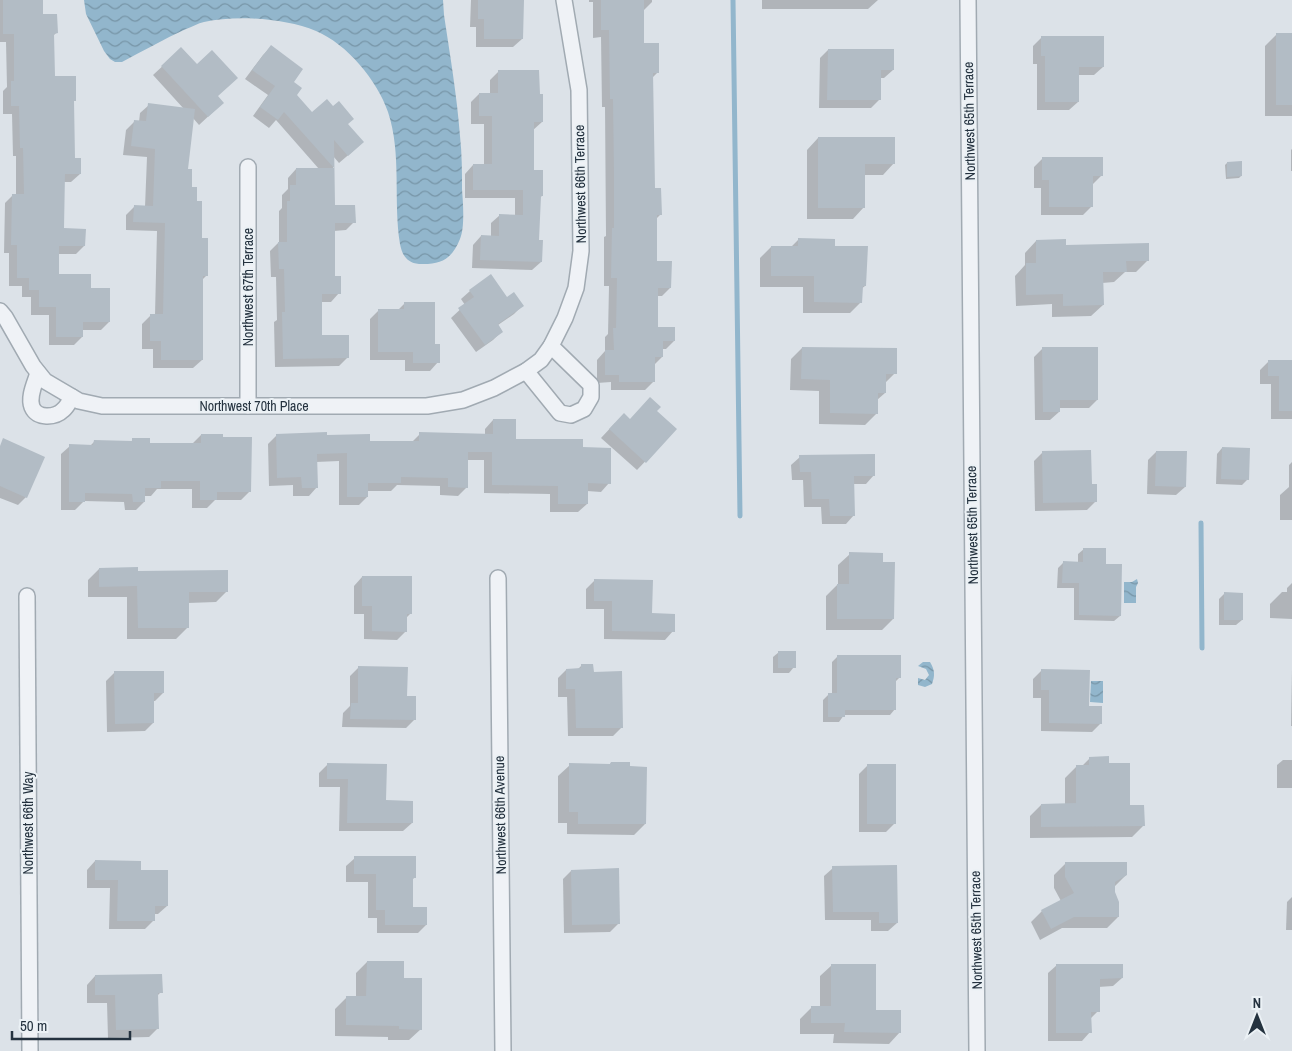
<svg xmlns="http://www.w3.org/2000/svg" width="1292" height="1051" font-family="'Archivo Narrow',sans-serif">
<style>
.water{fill:url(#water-waves)}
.shadow{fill:#0003}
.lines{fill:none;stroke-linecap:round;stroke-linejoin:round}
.stream{stroke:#92b6cc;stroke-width:5}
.building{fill:#b2bcc5}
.minor-casing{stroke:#a1aab2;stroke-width:18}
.minor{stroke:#eff2f6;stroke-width:15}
.labels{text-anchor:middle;stroke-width:4;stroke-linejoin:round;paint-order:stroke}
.street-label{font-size:14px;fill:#24323f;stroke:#ebf1f5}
</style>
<defs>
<pattern id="water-waves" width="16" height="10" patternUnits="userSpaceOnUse" patternTransform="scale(1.25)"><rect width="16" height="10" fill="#92b6cc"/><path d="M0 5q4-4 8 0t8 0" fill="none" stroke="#7795a7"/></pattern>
</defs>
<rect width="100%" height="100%" fill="#dce2e8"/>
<g class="water">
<path d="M84 0H443L444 15C450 55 457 96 460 136 462 154 462 172 462 189 463 203 465 227 460 239 452 259 441 265 419 264 407 263 402 255 400 244 393 200 402 154 388 112 377 80 347 44 316 31 284 18 237 15 204 22 198 23 192 27 186 29 164 39 143 51 122 62H115L110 59 104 51 86 14Z"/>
<polygon points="1137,579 1138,583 1136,587 1136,603 1124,603 1124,582 1132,582"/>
<path d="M923 662H930C935 670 935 676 932 684L925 687 918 685V678L925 680 929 675 926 669 918 666Z"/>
<polygon points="1091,681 1103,681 1103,703 1090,702"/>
</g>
<g class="shadow">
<polygon points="0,0 42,0 42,15 56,33 53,36 54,78 75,100 73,102 74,160 80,174 71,182 64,182 63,230 84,246 76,254 58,254 58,275 90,289 109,322 101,330 82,330 82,337 74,345 49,345 49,315 31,315 31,297 22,297 22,286 9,286 9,253 4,253 5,203 13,195 16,195 16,156 13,156 12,114 3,114 3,91 7,87 6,42 0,42"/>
<polygon points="471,0 522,0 522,39 513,47 476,47 476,27 470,27"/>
<polygon points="589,0 652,0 652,2 644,10 643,44 658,72 652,78 654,189 660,215 656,219 656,262 670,288 662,296 657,296 657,328 674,341 666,349 662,349 662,357 654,365 654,381 645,390 611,390 611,382 597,383 597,360 605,351 605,337 608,334 609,286 604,286 604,237 606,236 605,107 602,107 601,37 593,38 593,2 589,2"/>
<polygon points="762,0 878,0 868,9 762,9"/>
<polygon points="1277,34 1292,34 1292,116 1265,116 1265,46"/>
<polygon points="1042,37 1103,67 1094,75 1078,75 1078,102 1069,110 1037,110 1037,64 1033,64 1033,46"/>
<polygon points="271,47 292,82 295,95 312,114 346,125 353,151 339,163 333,156 333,207 354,222 346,230 334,231 334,277 339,293 331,302 321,302 321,336 348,357 339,366 275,367 274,322 277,320 276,277 271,277 270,251 279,242 279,211 282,208 282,195 288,189 288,178 296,169 319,169 276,120 269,128 253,116 268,95 245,79 263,55"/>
<polygon points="181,49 217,96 214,111 199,125 193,118 187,170 206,276 202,280 202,360 193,368 153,368 153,349 142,349 142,324 151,315 155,315 157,231 126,230 126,215 134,207 145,207 147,157 123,155 126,130 135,121 139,122 140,113 149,105 184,109 153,75"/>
<polygon points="828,50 893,70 884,78 879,78 879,100 871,108 819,108 820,58"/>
<polygon points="499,71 542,122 532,131 532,171 542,196 539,198 538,241 541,262 532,270 472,268 473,245 481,236 491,237 491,223 500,215 515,216 515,198 465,198 465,174 473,165 484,165 484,124 471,124 471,102 479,94 490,94 490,80"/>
<polygon points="818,138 894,163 883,175 864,175 864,207 853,219 807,219 807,150"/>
<polygon points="1292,149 1292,171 1291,171 1291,150"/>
<polygon points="1043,158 1101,176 1093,184 1091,207 1083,215 1041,215 1041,188 1034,188 1034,167"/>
<polygon points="1227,163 1241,176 1239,178 1226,179 1225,165"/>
<polygon points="798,240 833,247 865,286 861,289 861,302 850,313 803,313 803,287 760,287 760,258 771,247 791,247"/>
<polygon points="1036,241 1065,246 1148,260 1136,272 1125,272 1114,282 1102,283 1103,305 1091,316 1052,317 1052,304 1016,306 1015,276 1025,265 1025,253"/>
<polygon points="491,276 507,298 522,306 514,314 498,325 502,331 493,340 476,352 451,318 465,305 461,299 470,291"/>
<polygon points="405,303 434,345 438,362 430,371 405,371 405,360 370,360 370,319 379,310 398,310"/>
<polygon points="802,348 895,373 885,383 885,393 877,400 877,413 865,425 819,424 819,391 790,390 791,359"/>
<polygon points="1043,348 1097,400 1089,408 1059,408 1059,412 1050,420 1035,420 1034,357"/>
<polygon points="1269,361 1292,361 1292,419 1271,419 1271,384 1260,384 1260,370"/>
<polygon points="655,411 676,429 637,470 601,438 615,423 630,420"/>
<polygon points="493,420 515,441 582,449 609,483 601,492 587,491 587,504 578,512 550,512 550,494 484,493 484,460 467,460 467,487 458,496 440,495 440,486 397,485 391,491 367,491 367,497 359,505 339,505 339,461 316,462 317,487 309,496 293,496 293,485 269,486 268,444 276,436 326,436 368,442 412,442 420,434 485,435 485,429"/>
<polygon points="201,435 250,491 241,500 215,500 207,508 192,508 192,489 157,489 151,496 144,496 144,502 136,510 125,510 124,502 84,501 75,510 61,510 61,454 70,446 90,446 94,442 130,442 133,440 149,445 192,444"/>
<polygon points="1222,448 1247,480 1242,485 1216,484 1217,454"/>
<polygon points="1156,452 1185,487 1176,495 1147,494 1148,460"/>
<polygon points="1042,453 1091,485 1096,501 1087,510 1035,511 1034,461"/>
<polygon points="0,454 26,497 18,505 0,498"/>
<polygon points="800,457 874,475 866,484 853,484 854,515 846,524 822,524 821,507 804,507 803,480 792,480 791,465"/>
<polygon points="1292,462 1292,520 1280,520 1280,495 1289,487 1289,465"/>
<polygon points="1084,549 1105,565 1120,616 1114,621 1074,620 1074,588 1057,588 1058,568 1063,563 1078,563 1078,554"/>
<polygon points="850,554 882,564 893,619 882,630 826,630 826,596 838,584 838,565"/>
<polygon points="99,569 137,572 227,591 216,602 188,603 188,627 176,639 127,639 127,597 88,597 88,580"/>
<polygon points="362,577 411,613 406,618 406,631 397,640 364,639 364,614 354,614 354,586"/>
<polygon points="595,580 673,631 665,640 604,639 604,609 586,609 586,589"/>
<polygon points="1292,583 1292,619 1270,618 1270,604 1282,592 1287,592 1287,588"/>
<polygon points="1224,594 1242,620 1236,625 1219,625 1219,599"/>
<polygon points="779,652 794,667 789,673 773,673 773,657"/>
<polygon points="837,657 900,677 895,682 895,709 890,715 844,715 839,722 823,722 823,700 829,694 832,694 832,662"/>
<polygon points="582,665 592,673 622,727 613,736 568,736 567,697 558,697 558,678 566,670 577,670"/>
<polygon points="359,667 406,697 415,719 406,728 342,727 343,713 350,706 350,676"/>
<polygon points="1292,669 1292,726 1291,726"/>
<polygon points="1042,670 1088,707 1101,723 1092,732 1041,731 1041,698 1033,698 1033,679"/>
<polygon points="115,672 163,693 155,701 153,701 153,723 145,731 107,732 106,681"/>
<polygon points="1090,758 1108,764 1129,806 1143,826 1132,837 1030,838 1030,816 1041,805 1065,804 1065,778 1076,767 1081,767"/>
<polygon points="1283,760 1292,760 1292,788 1277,788 1277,765"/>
<polygon points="611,763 645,824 634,835 567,834 567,823 558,823 558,776 570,765 609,765"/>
<polygon points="328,764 385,802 412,823 403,831 339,831 340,787 319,787 319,773"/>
<polygon points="868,765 894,824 886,832 859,832 859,774"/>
<polygon points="355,858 415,877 412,880 412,909 426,925 418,933 377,933 377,918 368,918 368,882 346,882 346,866"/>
<polygon points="95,861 140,871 167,906 158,914 153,914 153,921 145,929 109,929 110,888 87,888 87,870"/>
<polygon points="1066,863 1126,875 1114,887 1118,917 1107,928 1062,928 1040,940 1031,922 1042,911 1061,901 1054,888 1054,875"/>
<polygon points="833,868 897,923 888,931 871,931 871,920 825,920 824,876"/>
<polygon points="571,871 619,923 610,932 564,933 563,879"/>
<polygon points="1292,897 1292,930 1286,930 1287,902"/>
<polygon points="367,962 402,979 421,1029 409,1040 388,1040 388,1037 335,1036 335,1009 347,997 356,997 356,973"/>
<polygon points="832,965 874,1011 900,1032 889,1044 833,1043 834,1034 800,1034 800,1019 812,1007 820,1007 820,976"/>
<polygon points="1057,965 1122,978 1113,986 1098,987 1098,1011 1090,1019 1090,1032 1082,1041 1048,1041 1048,973"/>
<polygon points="95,976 161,992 157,996 158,1028 149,1037 108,1038 107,1003 87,1003 87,985"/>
</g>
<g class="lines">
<g class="stream">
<polyline points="733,0 740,516"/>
<polyline points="1201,523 1202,648"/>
</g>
</g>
<g class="building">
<polygon points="3,0 43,0 43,14 57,14 58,33 54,34 55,76 76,76 76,101 74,101 75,158 81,158 81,174 65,174 64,228 86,229 85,246 59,246 59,274 91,274 91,288 110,288 110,322 83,322 83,337 56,337 56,307 39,307 39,290 29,290 29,278 17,278 17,245 11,245 12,194 24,194 23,148 20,148 19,106 11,106 11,81 14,81 14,34 3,34"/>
<polygon points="478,0 524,0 523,39 484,39 484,19 478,19"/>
<polygon points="601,0 644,0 644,43 659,43 659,73 653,73 655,188 661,188 662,215 657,215 657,261 672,261 671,288 658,288 658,327 675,327 675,341 663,341 663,357 655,357 655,382 619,382 619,375 605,375 605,350 614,350 613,328 616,328 617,278 611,278 612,228 614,228 614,174 613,99 610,99 609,30 601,30"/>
<rect x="1276" y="33" width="16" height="72"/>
<polygon points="1041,36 1104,36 1104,67 1079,67 1079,102 1045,102 1045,56 1041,56"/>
<polygon points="271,45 303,69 294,82 302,88 297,95 312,112 327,99 333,106 339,101 354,119 348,124 364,142 348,156 334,140 335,205 355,205 356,223 335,223 335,276 341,276 341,294 322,294 322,335 349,335 349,358 283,359 282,312 285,312 284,269 279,269 278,242 287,242 287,201 290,201 290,185 296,185 296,168 334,168 284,112 278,120 260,107 275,86 252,70"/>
<polygon points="181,47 197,64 212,50 238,78 218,96 224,103 208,117 161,66"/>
<polygon points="828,49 894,49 894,70 881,70 881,100 827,100"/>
<polygon points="498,70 539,70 540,94 543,94 543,122 534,122 534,170 543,170 543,196 541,196 539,240 543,240 542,262 480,260 481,235 499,236 499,214 523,215 523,190 473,190 473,164 492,164 492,116 479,116 479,93 498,93"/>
<polygon points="148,103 195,109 188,169 192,169 192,187 197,187 197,201 202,201 202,238 208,238 208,276 203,276 203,360 161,360 161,341 150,341 150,314 163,314 165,223 133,222 134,205 153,206 155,149 131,146 134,120 146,121"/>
<polygon points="818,137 895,137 895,164 865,164 865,208 818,208"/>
<polygon points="1042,157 1103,157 1103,176 1093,176 1093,207 1049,207 1049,180 1042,180"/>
<polygon points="1242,161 1242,176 1227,177 1227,162"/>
<polygon points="798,238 835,239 835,246 868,246 866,286 863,286 862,303 814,302 814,276 771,276 771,246 798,246"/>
<polygon points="1066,239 1066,245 1149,243 1149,261 1126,261 1127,272 1103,272 1104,305 1063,306 1063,294 1026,295 1026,263 1036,263 1036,240"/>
<polygon points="491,274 507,297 514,292 524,306 498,324 503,332 485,345 458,308 474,297 469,290"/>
<polygon points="404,302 435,302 435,344 440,344 440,363 413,363 413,352 378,352 378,309 404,309"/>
<polygon points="802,347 897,348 897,374 886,374 886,393 878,393 878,414 830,413 830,380 801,379"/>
<polygon points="1042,347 1098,347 1098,400 1060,400 1060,412 1043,412"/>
<polygon points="1268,360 1292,360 1292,411 1279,411 1279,376 1268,376"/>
<polygon points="650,397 661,407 657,411 677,429 646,463 609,429 624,413 630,419"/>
<polygon points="493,419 516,419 516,439 583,439 583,447 611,448 611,484 588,483 588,504 558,504 558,486 492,485 492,452 468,452 468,488 448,487 448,478 401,477 401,483 368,483 368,497 347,497 347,453 317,454 318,488 302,488 301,477 277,478 276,434 327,432 327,435 370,434 370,441 419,441 419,432 493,434"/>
<polygon points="201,434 223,434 223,437 252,437 251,492 217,492 217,500 200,500 200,481 161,481 161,488 145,488 145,502 133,502 132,494 85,493 85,502 69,502 69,444 93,445 94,440 132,441 132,438 150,438 150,443 201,443"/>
<polygon points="3,438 45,457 27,498 0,486 0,446"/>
<polygon points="1222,447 1250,448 1249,480 1221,479"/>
<polygon points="1091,450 1092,484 1097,484 1097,502 1043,503 1042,451"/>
<polygon points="1156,451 1187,451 1186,487 1155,486"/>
<polygon points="875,454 875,476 854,476 855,516 830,516 829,499 812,499 811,472 800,472 799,455"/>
<polygon points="1083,548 1106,548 1106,564 1122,564 1121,616 1079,615 1079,583 1062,583 1063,561 1083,562"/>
<polygon points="849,552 883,553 883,562 895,562 894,619 837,619 837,584 849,584"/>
<polygon points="138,567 138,571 228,570 228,592 189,592 189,628 138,628 137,586 99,587 99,568"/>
<polygon points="362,576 412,576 412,614 407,614 407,632 372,631 372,606 362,606"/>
<polygon points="594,579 653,580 652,613 675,614 675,632 612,631 612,601 594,601"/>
<polygon points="1224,592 1243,593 1243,620 1224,620"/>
<rect x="778" y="651" width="18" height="17"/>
<polygon points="837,655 901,655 901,678 896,678 896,710 845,710 845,717 828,717 828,693 837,693"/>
<polygon points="581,664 593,664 594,672 622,671 623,728 576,728 575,689 566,689 566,669 581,668"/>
<polygon points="358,666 408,667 407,696 416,696 416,720 350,719 351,703 358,703"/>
<polygon points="1041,669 1090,670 1089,706 1102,706 1102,724 1049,723 1049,690 1041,690"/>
<polygon points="114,671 164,671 164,693 154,693 154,723 115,724"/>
<polygon points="1109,756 1109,763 1130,763 1130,805 1144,805 1145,826 1041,827 1041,804 1076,803 1076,765 1089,765 1089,757"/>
<polygon points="611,762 630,762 630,766 647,767 646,824 578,824 578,812 569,812 569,763 610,764"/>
<polygon points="327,763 387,764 386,800 413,801 413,823 347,823 348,779 327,779"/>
<rect x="867" y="764" width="29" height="60"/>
<polygon points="354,856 416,856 416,878 413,878 413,907 427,907 427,925 385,925 385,910 376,910 376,874 354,874"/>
<polygon points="95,860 141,861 141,870 168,870 168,906 155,906 155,921 117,921 118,880 95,880"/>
<polygon points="1065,862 1127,862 1127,875 1115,882 1115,892 1119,902 1119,917 1074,917 1051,929 1041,910 1074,893 1065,877"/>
<polygon points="897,865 898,923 879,923 879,912 833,912 832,866"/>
<polygon points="619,868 620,924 572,925 571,870"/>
<polygon points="367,961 404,961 404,978 422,978 422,1030 399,1029 399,1026 346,1025 346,996 366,996"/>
<polygon points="831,964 876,964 876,1010 901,1010 901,1033 844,1032 845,1023 811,1023 811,1006 831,1006"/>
<polygon points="1056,964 1123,964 1123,978 1100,979 1100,1012 1091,1012 1092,1033 1056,1033"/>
<polygon points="162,974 163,993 158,993 159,1029 116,1030 115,995 95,995 95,975"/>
</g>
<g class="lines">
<defs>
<g id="minor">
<polyline points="968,0 977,1051"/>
<polyline points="248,167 248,406"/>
<polyline points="0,311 5,317 33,366 45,381 79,401 102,406 427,406 463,400 494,388 526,371 541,360 551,346 565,318 576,288 581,251 579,90 564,0"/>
<polyline points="526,371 560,413 571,415 584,409 591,397 591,385 551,346"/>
<path d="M38 373C35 383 28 397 32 407 37 419 55 418 63 410 67 407 69 402 72 397"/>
<polyline points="498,578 503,1051"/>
<polyline points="27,596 30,1051"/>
</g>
</defs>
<use href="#minor" class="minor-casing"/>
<use href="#minor" class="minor"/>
</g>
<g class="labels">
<g class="street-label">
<text transform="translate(969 121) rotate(-91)" y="5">Northwest 65th Terrace</text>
<text transform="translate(580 184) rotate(-91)" y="5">Northwest 66th Terrace</text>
<text transform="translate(248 287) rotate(-90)" y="5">Northwest 67th Terrace</text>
<text x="254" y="411">Northwest 70th Place</text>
<text transform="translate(972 525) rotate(-91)" y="5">Northwest 65th Terrace</text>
<text transform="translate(500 815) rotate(-91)" y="5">Northwest 66th Avenue</text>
<text transform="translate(28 823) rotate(-90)" y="5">Northwest 66th Way</text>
<text transform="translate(976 930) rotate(-91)" y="5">Northwest 65th Terrace</text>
</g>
</g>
<g transform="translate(1257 1016)" stroke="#ebf1f5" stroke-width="4" paint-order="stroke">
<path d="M0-4L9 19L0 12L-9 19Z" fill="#24323f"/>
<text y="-8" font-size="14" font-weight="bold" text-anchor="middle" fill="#24323f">N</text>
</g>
<path d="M12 1031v8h118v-8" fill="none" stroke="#24323f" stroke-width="2.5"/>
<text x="20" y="1031" font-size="15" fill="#24323f" stroke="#ebf1f5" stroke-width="4" paint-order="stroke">50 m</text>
</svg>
